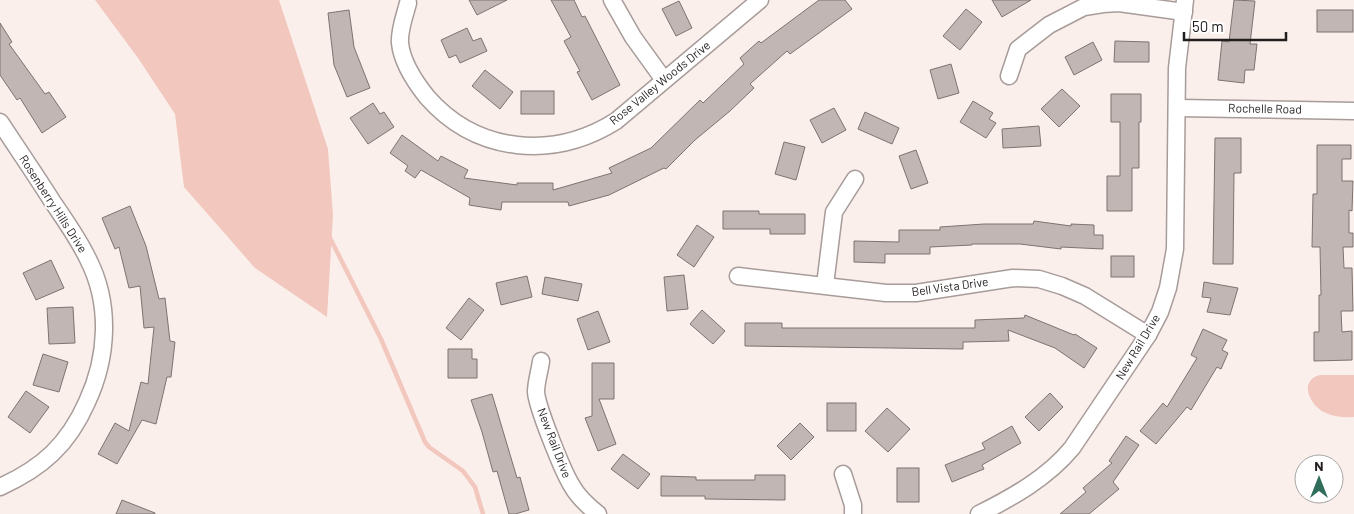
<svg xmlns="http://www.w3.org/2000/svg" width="1354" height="514" font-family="Barlow,sans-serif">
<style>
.water{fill:#f2c7bd}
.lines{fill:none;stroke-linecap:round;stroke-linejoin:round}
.stream{stroke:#f2c7bd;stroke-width:4.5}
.building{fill:#c1b6b4;stroke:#7e7371}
.minor-casing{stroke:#a79c99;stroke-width:19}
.minor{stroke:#fff;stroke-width:16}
.labels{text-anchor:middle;stroke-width:4;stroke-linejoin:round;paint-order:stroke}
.street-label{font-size:12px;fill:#221e1d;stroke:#fff}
</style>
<rect width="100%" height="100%" fill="#fbefec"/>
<g class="water">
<polygon points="95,0 279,0 328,149 333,215 327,317 255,268 184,187 175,114 138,58"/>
<path d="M1320 375H1354V417C1346 418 1334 417 1326 413 1311 407 1297 381 1320 375Z"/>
</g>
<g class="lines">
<polyline class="stream" points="329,236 381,339 425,442 429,447 463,471 475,487 483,514"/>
</g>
<g class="building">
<polygon points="469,0 507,0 477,15"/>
<polygon points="551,0 574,0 582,17 585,16 620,85 592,100 577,72 580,71 564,41 571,37"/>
<polygon points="819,0 845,0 852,9 790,54 787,51 750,84 754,88 730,111 695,140 666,169 664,168 609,195 569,206 568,202 502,202 501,210 469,205 470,198 421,170 415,178 405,171 408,166 390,153 402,135 438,161 441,156 468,170 464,178 517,185 517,183 553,183 553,190 612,173 609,168 651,148 700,100 703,103 744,64 740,58 759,41 761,43"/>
<polygon points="992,0 1031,0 1002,17"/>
<polygon points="1234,0 1255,1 1250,44 1257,44 1254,70 1245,70 1244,83 1218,80 1222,41 1229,42"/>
<polygon points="679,1 692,28 676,36 662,9"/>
<polygon points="966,9 982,22 960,50 943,36"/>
<polygon points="349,10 354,47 370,88 347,97 334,65 328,13"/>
<rect x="1317" y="10" width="36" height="22"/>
<polygon points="0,23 12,42 9,44 45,94 49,92 66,117 42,133 20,98 17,100 0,75"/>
<polygon points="467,28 473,41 481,38 487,51 460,63 456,55 449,58 441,40"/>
<polygon points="1115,41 1149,42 1149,62 1114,62"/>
<polygon points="1093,42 1102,60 1074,75 1065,57"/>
<polygon points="951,64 959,93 938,99 930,70"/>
<polygon points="485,70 513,92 500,109 472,86"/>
<polygon points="1062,89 1080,106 1059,127 1041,109"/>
<rect x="521" y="91" width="33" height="23"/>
<polygon points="1111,94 1141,94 1141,122 1139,122 1139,168 1132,168 1132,211 1107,211 1107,176 1120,176 1120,122 1111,122"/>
<polygon points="973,101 993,113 989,119 996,123 986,138 960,122"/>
<polygon points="373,103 380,114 384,112 394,127 368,144 350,118"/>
<polygon points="834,108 846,130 822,143 810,120"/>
<polygon points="865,112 899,128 892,144 858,129"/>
<polygon points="1039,126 1041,146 1003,148 1002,129"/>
<polygon points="1215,138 1241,138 1241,173 1234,173 1233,264 1213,264"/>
<polygon points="784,142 805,147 796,180 775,174"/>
<polygon points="1317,145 1351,145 1351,159 1342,159 1342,181 1353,181 1352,211 1349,210 1349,233 1353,233 1353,247 1343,247 1344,268 1352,268 1353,311 1341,311 1342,332 1352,331 1352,360 1314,361 1314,332 1319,332 1319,295 1321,295 1320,247 1312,247 1313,194 1317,194"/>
<polygon points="916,150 928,183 911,189 899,156"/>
<polygon points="130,206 146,246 159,299 165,298 170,341 175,342 171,377 167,377 156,424 142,420 117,464 98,454 115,423 129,431 141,382 148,384 154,327 144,328 140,286 129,288 119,247 115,249 102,218"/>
<polygon points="723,211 759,211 759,214 805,214 805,234 770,234 770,229 723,229"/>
<polygon points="1034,221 1071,226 1071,224 1094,225 1094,235 1103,235 1103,249 1061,247 1061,249 1020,244 972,244 972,245 930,247 930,254 885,254 885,263 854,262 854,241 899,242 899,230 940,230 940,227 984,224 1033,224"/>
<polygon points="697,225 714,237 694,267 677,255"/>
<rect x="1111" y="256" width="23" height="21"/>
<polygon points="51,260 64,288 36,300 23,273"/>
<polygon points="684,275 688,309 667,311 664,277"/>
<polygon points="527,276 532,297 501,305 496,283"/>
<polygon points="545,277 582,284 578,301 542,294"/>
<polygon points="1204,282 1238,288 1230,315 1207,312 1211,298 1202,297"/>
<polygon points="469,298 484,310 461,340 446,328"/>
<polygon points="73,307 75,343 49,344 47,308"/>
<polygon points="702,310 725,331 713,344 690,324"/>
<polygon points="598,311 610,342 588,350 577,319"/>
<polygon points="1025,315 1074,335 1075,334 1097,348 1084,368 1055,348 1008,330 1009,341 963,342 963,349 745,346 745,323 782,323 782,328 975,328 975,320 1024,318"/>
<polygon points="1203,329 1227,340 1222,350 1228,353 1221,369 1217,367 1191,410 1187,407 1156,444 1140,431 1163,403 1167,407 1197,358 1191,355"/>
<polygon points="448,349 472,349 472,359 477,359 477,378 448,378"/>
<polygon points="43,354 68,362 59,392 33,385"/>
<polygon points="592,363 614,363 614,399 599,399 616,444 598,451 585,418 592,416"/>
<polygon points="26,391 49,407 30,433 8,417"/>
<polygon points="1050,393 1063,407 1039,431 1025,417"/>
<polygon points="492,394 517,478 520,477 529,510 515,514 509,514 497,471 493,472 482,432 471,400"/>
<rect x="827" y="403" width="29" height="28"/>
<polygon points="887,408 910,429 888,452 865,431"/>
<polygon points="800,423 814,437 791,460 777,446"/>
<polygon points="1012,426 1021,443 982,465 984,469 952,482 945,465 985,449 982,443"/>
<polygon points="1126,436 1139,445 1113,482 1119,489 1089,514 1060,514 1086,492 1083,488 1112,463 1109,461"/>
<polygon points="623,454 650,474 638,489 611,469"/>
<rect x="897" y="468" width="22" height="34"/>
<polygon points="755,475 785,475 785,500 705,499 705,496 661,496 661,476 696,477 696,480 755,480"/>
<polygon points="122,500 155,513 155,514 116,514"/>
</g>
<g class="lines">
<defs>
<g id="minor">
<polyline points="612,0 633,37 664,80"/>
<path d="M408 3C405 15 399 30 400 43 402 63 415 82 427 97 477 154 554 160 616 121L760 0"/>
<polyline points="1009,76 1018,49 1049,25 1084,7 1103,4 1119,3 1184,12"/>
<polyline points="1177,108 1354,111"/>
<path d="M0 122C17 148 35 174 52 201 65 220 78 238 88 259 111 304 108 357 87 402 68 445 42 468 0 487"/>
<polyline points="738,276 886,293 916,293 1013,278 1039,279 1062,286 1085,296 1148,335"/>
<polyline points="825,285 834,212 855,179"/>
<path d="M541 361C540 370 536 382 536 392 537 407 563 472 572 486 578 497 588 506 598 514"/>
<polyline points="843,474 853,505 853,514"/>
<path d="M979 514C1013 497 1047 478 1072 448L1148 335 1160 312 1168 288 1175 249 1177 68 1185 0"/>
</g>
</defs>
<use href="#minor" class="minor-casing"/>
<use href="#minor" class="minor"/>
</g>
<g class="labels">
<g class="street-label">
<text transform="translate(660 83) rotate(-39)" y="4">Rose Valley Woods Drive</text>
<text transform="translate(1265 109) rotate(1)" y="4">Rochelle Road</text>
<text transform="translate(53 204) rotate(57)" y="4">Rosenberry Hills Drive</text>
<text transform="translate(950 287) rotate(-8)" y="4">Bell Vista Drive</text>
<text transform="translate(1138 347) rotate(-59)" y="4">New Rail Drive</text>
<text transform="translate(554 443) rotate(69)" y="4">New Rail Drive</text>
</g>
</g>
<g transform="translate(1319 479)"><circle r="24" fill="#ffffff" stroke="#a7a5a5"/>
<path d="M0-4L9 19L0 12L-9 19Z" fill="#306e5b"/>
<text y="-8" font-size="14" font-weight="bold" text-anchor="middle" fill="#221e1d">N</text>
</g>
<path d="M1184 32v8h102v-8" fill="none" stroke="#221e1d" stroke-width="2.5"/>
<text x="1192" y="32" font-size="15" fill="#221e1d" stroke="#ffffff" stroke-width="4" paint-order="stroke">50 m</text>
</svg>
